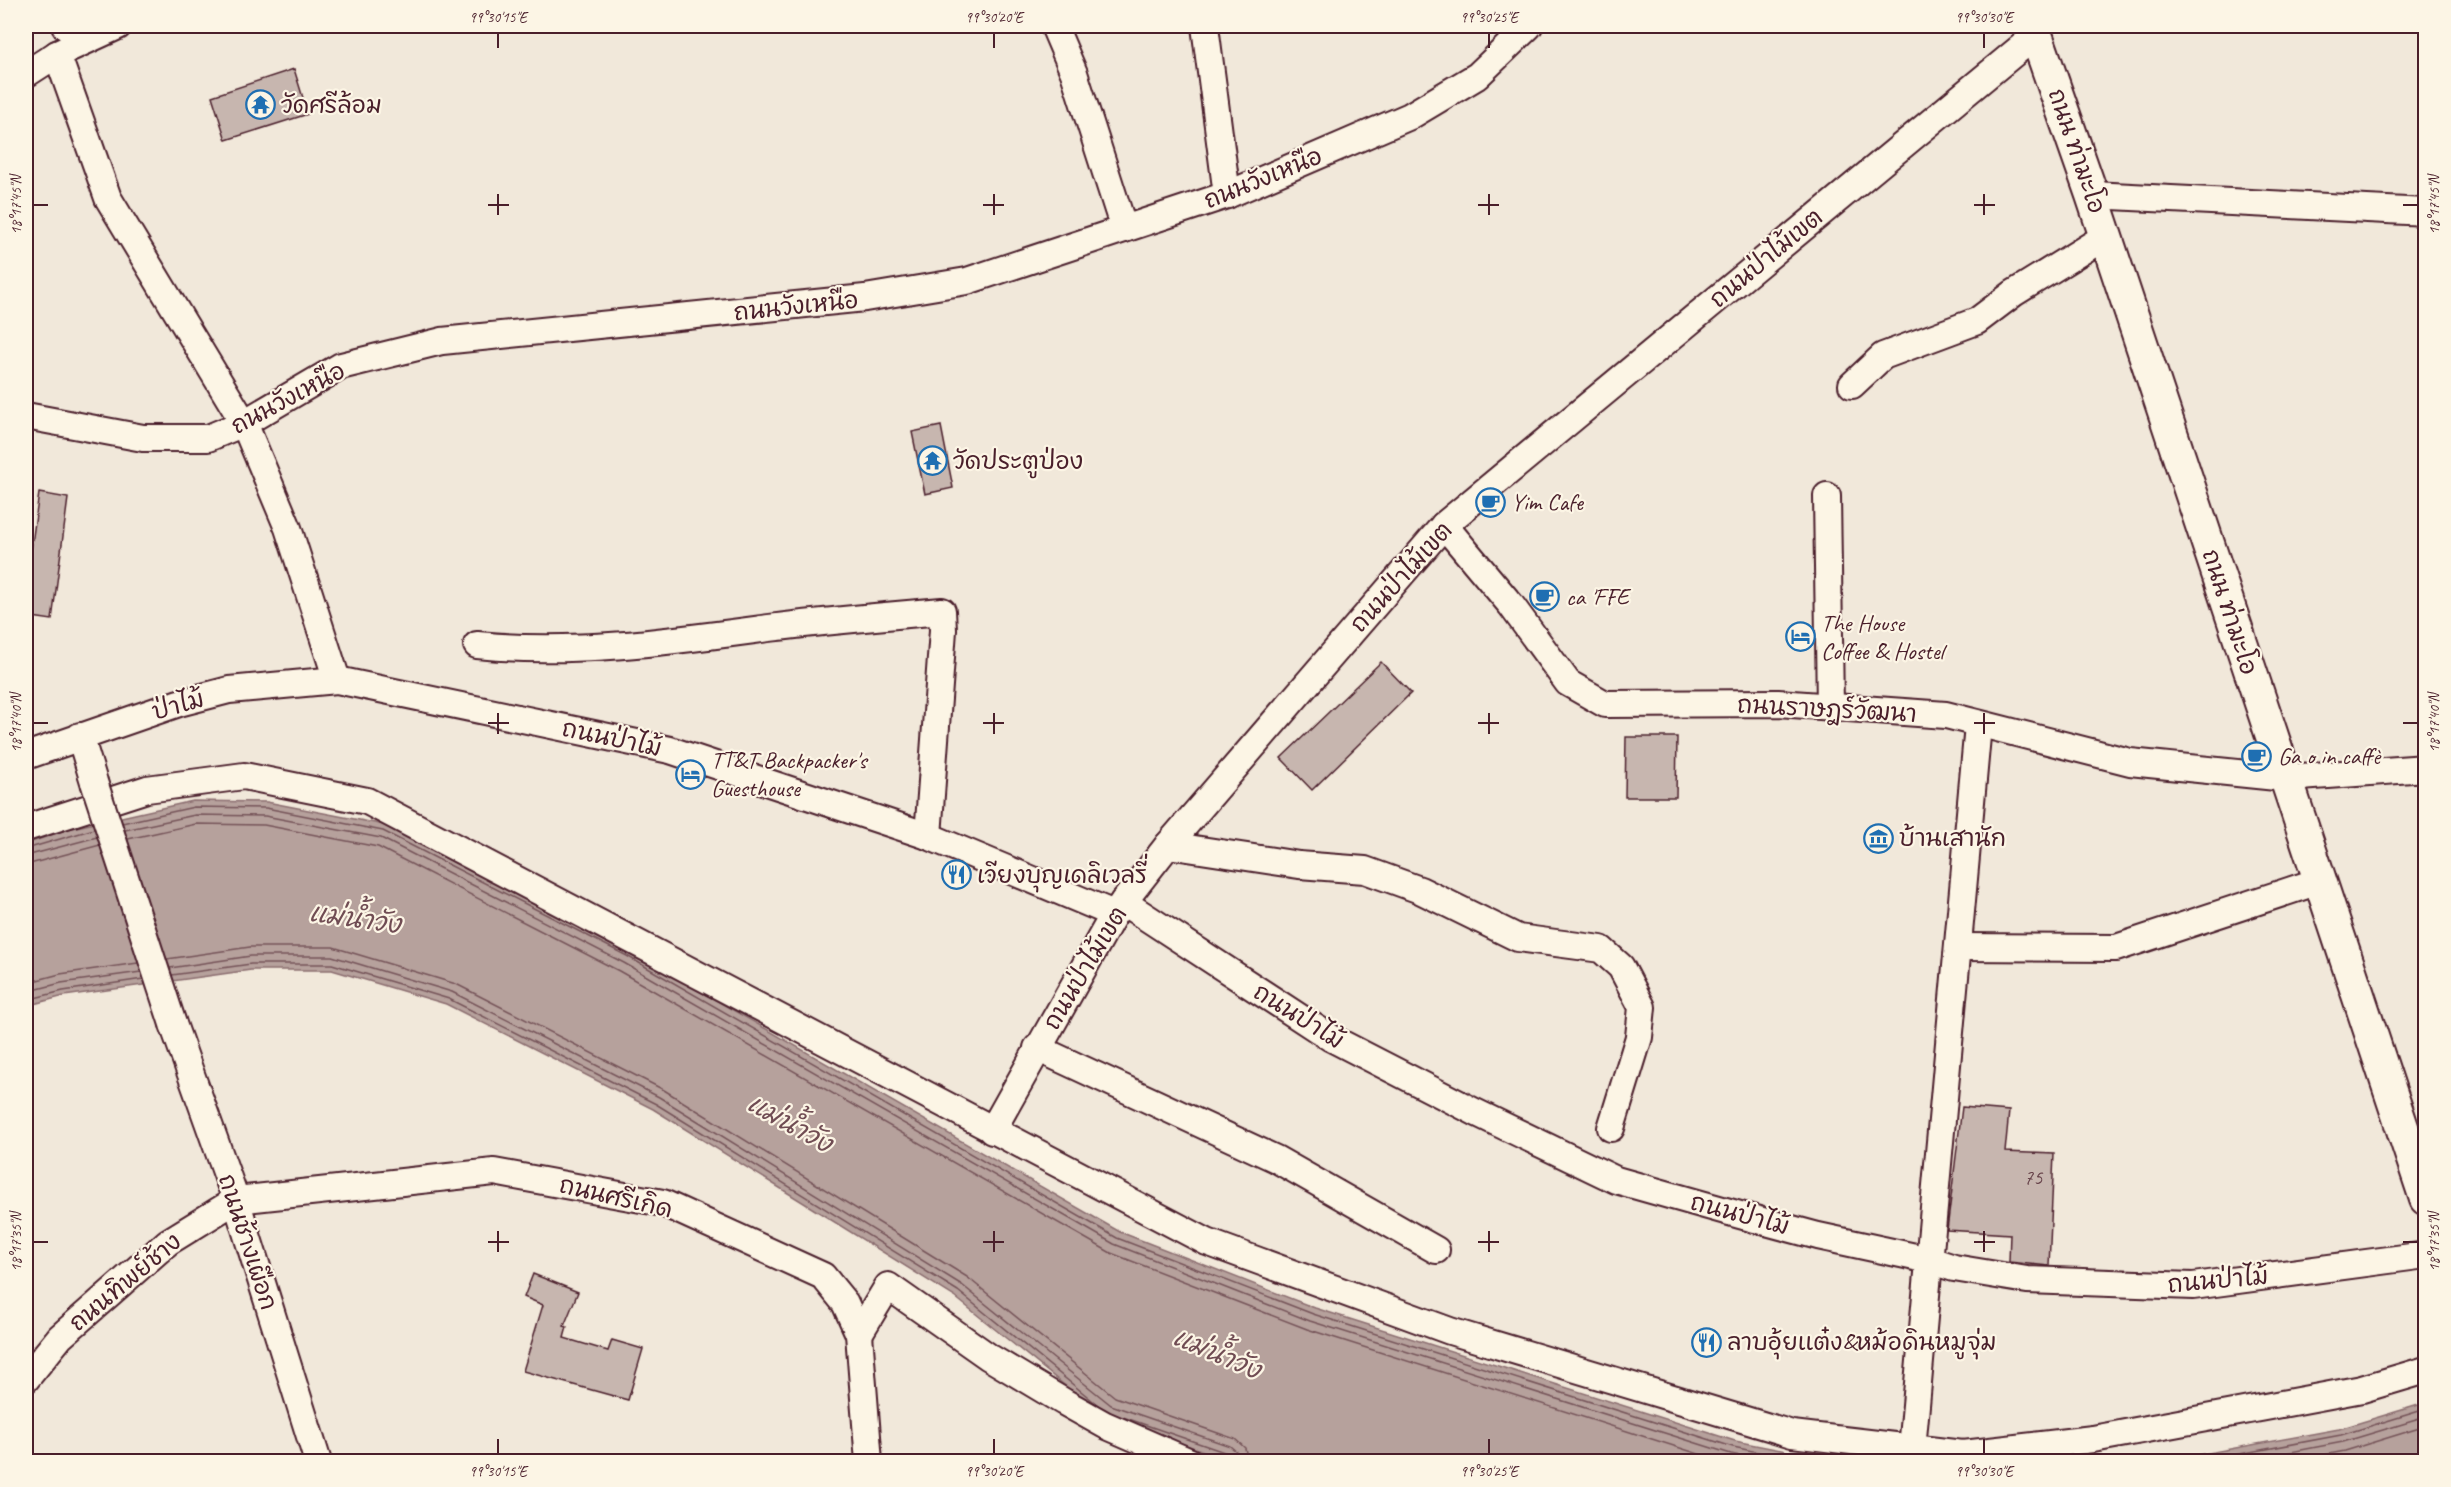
<svg xmlns="http://www.w3.org/2000/svg" width="2451" height="1487" font-family="Caveat,'Playpen Sans Thai',sans-serif">
<style>
.water{fill:#b6a19c;stroke:#8b6d6f;stroke-width:1.5}
.lines{fill:none;stroke-linecap:round;stroke-linejoin:round}
.shore{stroke:#755358;stroke-width:1.5}
.building{fill:#c7b6af;stroke:#4a1f2b;stroke-width:1.5}
.minor-casing{stroke:#4a1f2b;stroke-width:30}
.tertiary-casing{stroke:#4a1f2b;stroke-width:36}
.minor{stroke:#fcf5e5;stroke-width:26}
.tertiary{stroke:#fcf5e5;stroke-width:32}
.minor-bridge-casing{stroke:#4a1f2b;stroke-width:30;stroke-linecap:butt}
.minor-bridge{stroke:#fcf5e5;stroke-width:26}
.ticks{fill:none;stroke:#4a1f2b;stroke-width:2}
.labels{text-anchor:middle;stroke-width:4.5;stroke-linejoin:round;paint-order:stroke}
.number-label{font-size:21px;fill:#69454c}
.poi-label{font-size:24px;fill:#4a1f2b;stroke:#fcf5e5;text-anchor:start}
.street-label{font-size:24px;fill:#4a1f2b;stroke:#fcf5e5}
.water-label{font-size:26px;font-style:italic;fill:#704c53;stroke:#fcf5e5}
.neatline{fill:none;stroke:#4a1f2b;stroke-width:2}
.ticks-label{font-size:15px;text-anchor:middle;fill:#4a1f2b}
</style>
<rect width="100%" height="100%" fill="#f1e8da"/>
<filter id="ink" filterUnits="userSpaceOnUse"><feTurbulence type="fractalNoise" baseFrequency=".0167" numOctaves="2"/><feDisplacementMap in="SourceGraphic" scale="12" xChannelSelector="R" yChannelSelector="G"/><feConvolveMatrix kernelMatrix="1 2 1 2 8 2 1 2 1" color-interpolation-filters="sRGB"/></filter>
<g filter="url(#ink)">
<g class="water">
<polygon points="193,801 267,802 385,825 630,951 1120,1232 1315,1308 1735,1441 1837,1461 1233,1461 1104,1417 955,1297 653,1109 446,1004 332,970 251,970 64,996 26,1006 26,844 68,829"/>
<polygon points="2425,1403 2425,1461 2165,1461 2339,1429"/>
</g>
<g class="lines">
<g class="shore">
<polyline points="122,823 194,807 266,808 383,831 627,956 1117,1238 1313,1314 1733,1447 1806,1462"/>
<polyline points="125,830 195,815 265,816 381,838 624,963 1114,1244 1310,1321 1731,1454 1767,1462"/>
<polyline points="128,839 196,824 264,825 378,847 619,971 1111,1253 1307,1329 1724,1462"/>
<polyline points="26,849 94,829"/>
<polyline points="26,856 97,837"/>
<polyline points="26,865 100,845"/>
<polyline points="167,959 250,947 333,947 456,984 664,1090 967,1277 1115,1397 1235,1439 1245,1448 1248,1462"/>
<polyline points="170,968 251,956 332,956 452,992 659,1097 962,1285 1111,1405 1230,1446 1238,1453 1239,1462"/>
<polyline points="172,975 251,964 332,964 449,999 656,1104 958,1291 1098,1405"/>
<polyline points="26,983 60,974 138,963"/>
<polyline points="26,992 61,983 141,972"/>
<polyline points="26,1000 63,991 143,979"/>
<polyline points="1123,1417 1227,1453 1232,1462"/>
<polyline points="2197,1462 2341,1435 2426,1409"/>
<polyline points="2238,1462 2343,1442 2426,1417"/>
<polyline points="2287,1462 2345,1451 2426,1426"/>
</g>
</g>
<g class="building">
<polygon points="294,69 308,114 226,140 212,96"/>
<polygon points="941,426 953,488 925,494 912,432"/>
<polygon points="39,493 68,498 52,620 26,616 26,587"/>
<polygon points="1381,662 1411,693 1312,790 1281,758"/>
<polygon points="1626,737 1677,737 1676,797 1625,797"/>
<polygon points="1962,1107 2009,1111 2005,1152 2054,1154 2049,1266 2009,1262 2010,1234 1947,1230"/>
<polygon points="533,1274 578,1292 564,1326 567,1327 564,1338 608,1351 612,1340 643,1349 628,1400 523,1371 543,1305 524,1297"/>
</g>
<g class="lines">
<defs>
<g id="minor">
<polyline points="65,26 84,41"/>
<polyline points="1054,26 1074,73 1124,229"/>
<polyline points="1205,26 1227,195"/>
<polyline points="57,54 108,198 244,423 288,528 337,680"/>
<polyline points="26,74 57,54 118,26"/>
<polyline points="2092,195 2426,212"/>
<polyline points="1852,385 1883,356 1977,321 2014,293 2106,236"/>
<polyline points="26,416 143,438 208,438 244,423 341,366 442,341 865,298 967,281 1227,195 1410,116 1477,76 1529,26"/>
<polyline points="1827,496 1830,707"/>
<polyline points="1444,525 1511,605 1568,683 1605,704 1778,703 1946,715 2130,762 2286,778 2426,768"/>
<path d="M477 645C575 655 672 641 769 628 826 621 884 616 942 611L943 630 928 836"/>
<polyline points="80,736 94,782"/>
<polyline points="26,756 179,703 229,690 337,680 670,750 928,836 1114,914"/>
<polyline points="26,828 147,789 244,776 367,801 1207,1242 1450,1331 1792,1434 1963,1454 2093,1439 2362,1389 2426,1370"/>
<polyline points="1168,845 1299,865 1365,870 1420,890 1518,938 1601,949 1621,967 1642,1007 1639,1037 1611,1128"/>
<polyline points="1123,902 1331,1038 1475,1112 1616,1180 1740,1215 1818,1236 1929,1260 1954,1268 2027,1280 2193,1286 2426,1255"/>
<polyline points="1958,947 2116,948 2319,881"/>
<polyline points="173,1024 236,1200 318,1462"/>
<polyline points="1037,1048 1276,1159 1436,1250"/>
<polyline points="992,1131 1114,914 1168,845 1444,525 2036,35"/>
<polyline points="859,1334 888,1286 989,1357 1064,1402 1105,1425 1190,1462"/>
<polyline points="26,1379 60,1337 168,1242 236,1200 494,1172 663,1203 823,1276 845,1303 859,1334 869,1462"/>
<polyline points="1912,1449 1978,725"/>
</g>
<polyline id="tertiary" points="2033,26 2092,195 2426,1199"/>
</defs>
<use href="#minor" class="minor-casing"/>
<use href="#tertiary" class="tertiary-casing"/>
<use href="#minor" class="minor"/>
<use href="#tertiary" class="tertiary"/>
<defs>
<polyline id="minor-bridge" points="94,782 173,1024"/>
</defs>
<use href="#minor-bridge" class="minor-bridge-casing"/>
<use href="#minor-bridge" class="minor-bridge"/>
</g>
</g>
<path class="ticks" d="M498 33V48M994 33V48M1489 33V48M1984 33V48M498 194V215M994 194V215M1489 194V215M1984 194V215M33 205H48M488 205H509M983 205H1004M1478 205H1499M1974 205H1995M2403 205H2418M498 713V734M994 713V734M1489 713V734M1984 713V734M33 723H48M488 723H509M983 723H1004M1478 723H1499M1974 723H1995M2403 723H2418M498 1231V1252M994 1231V1252M1489 1231V1252M1984 1231V1252M33 1242H48M488 1242H509M983 1242H1004M1478 1242H1499M1974 1242H1995M2403 1242H2418M498 1439V1454M994 1439V1454M1489 1439V1454M1984 1439V1454"/>
<defs>
<symbol id="temple-ring" viewBox="-11 -11 22 22"><circle r="9.5" fill="#fcf5e5" stroke="#1f6fb2" stroke-width="1.5"/><path d="M0-6L5-2H3V0L6.5 2.5H4V6H1.5V3h-3V6H-4V2.5H-6.5L-3 0V-2H-5Z" fill="#1f6fb2"/></symbol>
<symbol id="cafe-ring" viewBox="-11 -11 22 22"><circle r="9.5" fill="#fcf5e5" stroke="#1f6fb2" stroke-width="1.5"/><path d="M-5.5-4.5H6V0H3Q3 3.5 0 3.5H-2.5Q-5.5 3.5-5.5 0ZM3-3.2v2h1.7v-2ZM-6 4.5H4V6H-6Z" fill="#1f6fb2"/></symbol>
<symbol id="hotel-ring" viewBox="-11 -11 22 22"><circle r="9.5" fill="#fcf5e5" stroke="#1f6fb2" stroke-width="1.5"/><path d="M-6-4.5h1.5V1H6V5H4.5V3h-9V5H-6ZM-4 0a1.8 1.8 0 1 1 3.6 0ZM.5 0V-2.5h3Q6-2.5 6 0Z" fill="#1f6fb2"/></symbol>
<symbol id="museum-ring" viewBox="-11 -11 22 22"><circle r="9.5" fill="#fcf5e5" stroke="#1f6fb2" stroke-width="1.5"/><path d="M0-6L6-3V-2H-6V-3ZM-5-1h2V3h-2ZM-1-1h2V3h-2ZM3-1h2V3H3ZM-6 4H6V6H-6Z" fill="#1f6fb2"/></symbol>
<symbol id="restaurant-ring" viewBox="-11 -11 22 22"><circle r="9.5" fill="#fcf5e5" stroke="#1f6fb2" stroke-width="1.5"/><path d="M-5-6h1v4h1v-4h1v4h1v-4h1v5L-1.5 .5V6h-2V.5L-5-1ZM5-6V6H3V1.5H1.5Q1.5-4 5-6Z" fill="#1f6fb2"/></symbol>
</defs>
<g fill-rule="evenodd">
<use href="#temple-ring" x="244" y="88" width="33" height="33"/>
<use href="#temple-ring" x="916" y="444" width="33" height="33"/>
<use href="#cafe-ring" x="1474" y="486" width="33" height="33"/>
<use href="#cafe-ring" x="1528" y="580" width="33" height="33"/>
<use href="#hotel-ring" x="1784" y="620" width="33" height="33"/>
<use href="#cafe-ring" x="2240" y="740" width="33" height="33"/>
<use href="#hotel-ring" x="674" y="758" width="33" height="33"/>
<use href="#museum-ring" x="1862" y="822" width="33" height="33"/>
<use href="#restaurant-ring" x="940" y="858" width="33" height="33"/>
<use href="#restaurant-ring" x="1690" y="1326" width="33" height="33"/>
</g>
<g class="labels">
<g class="number-label">
<text x="2033" y="1184">75</text>
</g>
<g class="poi-label">
<text x="281" y="113">วัดศรีล้อม</text>
<text x="953" y="469">วัดประตูป่อง</text>
<text x="1511" y="510">Yim Cafe</text>
<text x="1566" y="605">ca 'FFE</text>
<text x="1821" y="631">The House<tspan x="1821" dy="28">Coffee &amp; Hostel</tspan></text>
<text x="2278" y="764">Ga o in caffè</text>
<text x="711" y="768">TT&amp;T Backpacker's<tspan x="711" dy="28">Guesthouse</tspan></text>
<text x="1899" y="846">บ้านเสานัก</text>
<text x="977" y="883">เวียงบุญเดลิเวลรี่</text>
<text x="1727" y="1350">ลาบอุ้ยแต๋ง&amp;หม้อดินหมูจุ่ม</text>
</g>
<g class="street-label">
<text transform="translate(2077 151) rotate(71)" y="8">ถนน ท่ามะโอ</text>
<text transform="translate(1263 178) rotate(-22)" y="8">ถนนวังเหนือ</text>
<text transform="translate(1766 258) rotate(-40)" y="8">ถนนป่าไม้เขต</text>
<text transform="translate(796 306) rotate(-6)" y="8">ถนนวังเหนือ</text>
<text transform="translate(288 398) rotate(-28)" y="8">ถนนวังเหนือ</text>
<text transform="translate(1401 577) rotate(-48)" y="8">ถนนป่าไม้เขต</text>
<text transform="translate(2230 612) rotate(72)" y="8">ถนน ท่ามะโอ</text>
<text transform="translate(178 705) rotate(-16)" y="8">ป่าไม้</text>
<text transform="translate(1827 709) rotate(3)" y="8">ถนนราษฎร์วัฒนา</text>
<text transform="translate(612 738) rotate(12)" y="8">ถนนป่าไม้</text>
<text transform="translate(1085 968) rotate(-59)" y="8">ถนนป่าไม้เขต</text>
<text transform="translate(1299 1016) rotate(32)" y="8">ถนนป่าไม้</text>
<text transform="translate(616 1197) rotate(13)" y="8">ถนนศรีเกิด</text>
<text transform="translate(1740 1214) rotate(15)" y="8">ถนนป่าไม้</text>
<text transform="translate(248 1242) rotate(72)" y="8">ถนนช้างเผือก</text>
<text transform="translate(2218 1280) rotate(-5)" y="8">ถนนป่าไม้</text>
<text transform="translate(125 1282) rotate(-40)" y="8">ถนนทิพย์ช้าง</text>
</g>
<g class="water-label">
<text transform="translate(355 918) rotate(8)" y="9">แม่น้ำวัง</text>
<text transform="translate(790 1123) rotate(29)" y="9">แม่น้ำวัง</text>
<text transform="translate(1217 1353) rotate(23)" y="9">แม่น้ำวัง</text>
</g>
</g>
<rect width="2451" height="1487" fill="none" stroke="#fcf5e5" stroke-width="66"/>
<rect x="33" y="33" width="2385" height="1421" class="neatline"/>
<g class="ticks-label">
<text x="498" y="22">99°30'15"E</text>
<text x="994" y="22">99°30'20"E</text>
<text x="1489" y="22">99°30'25"E</text>
<text x="1984" y="22">99°30'30"E</text>
<text transform="translate(16 205) rotate(-90)" y="5">18°17'45"N</text>
<text transform="translate(2434 205) rotate(-90)" y="5">18°17'45"N</text>
<text transform="translate(16 723) rotate(-90)" y="5">18°17'40"N</text>
<text transform="translate(2434 723) rotate(-90)" y="5">18°17'40"N</text>
<text transform="translate(16 1242) rotate(-90)" y="5">18°17'35"N</text>
<text transform="translate(2434 1242) rotate(-90)" y="5">18°17'35"N</text>
<text x="498" y="1476">99°30'15"E</text>
<text x="994" y="1476">99°30'20"E</text>
<text x="1489" y="1476">99°30'25"E</text>
<text x="1984" y="1476">99°30'30"E</text>
</g>
</svg>
